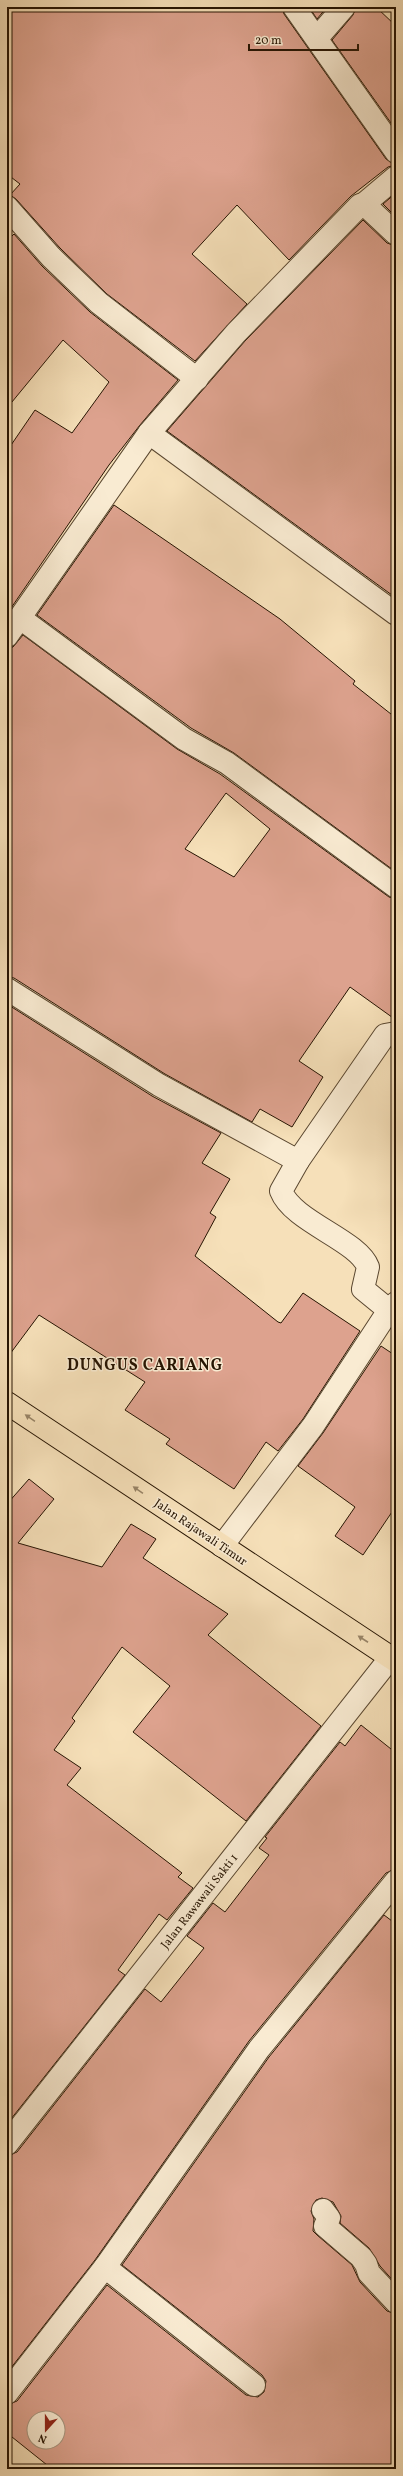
<svg xmlns="http://www.w3.org/2000/svg" width="403" height="2476" font-family="Vollkorn,serif">
<style>
.building{fill:#dda28e;stroke:#261402;fill-rule:evenodd}
.lines{fill:none;stroke-linecap:round;stroke-linejoin:round}
.street-casing{stroke:#5a4730;stroke-width:24}
.primary-casing{stroke:#261402;stroke-width:24}
.street{stroke:#f9ebd2;stroke-width:22}
.primary{stroke:#f6e0b9;stroke-width:22}
.oneway{fill:#988467}
.labels{text-anchor:middle;stroke-width:3;stroke-linejoin:round;paint-order:stroke}
.street-label{font-size:12px;fill:#261402;stroke:#f9ebd2}
.district-label{font-size:16px;font-weight:bold;letter-spacing:1px;fill:#261402;stroke:#f9ebd2}
</style>
<rect width="100%" height="100%" fill="#f6e0b9"/>
<filter id="stains"><feTurbulence type="fractalNoise" baseFrequency=".005" numOctaves="4"/><feColorMatrix values="0 0 0 0 .2 0 0 0 0 .09 0 0 0 0 .02 0 0 0 .5 -.17"/></filter>
<radialGradient id="worn" r=".72"><stop offset=".6" stop-color="#630" stop-opacity="0"/><stop offset="1" stop-color="#630" stop-opacity=".3"/></radialGradient>
<g class="building">
<polygon points="7,7 282,7 284,14 386,159 396,165 388,167 351,196 289,260 237,205 192,254 247,304 195,361 107,294 60,248 16,199 10,195 20,184 7,174"/>
<polygon points="309,7 327,7 317,19"/>
<polygon points="356,7 376,7 396,26 396,130 332,40 353,15"/>
<polygon points="396,193 396,217 383,204"/>
<polygon points="363,220 387,243 396,246 396,598 167,431 245,341"/>
<polygon points="14,234 42,266 90,312 178,380 140,425 109,465 9,611 7,610 7,451 35,410 72,433 109,382 63,340 7,408 7,241"/>
<polygon points="114,505 280,619 355,681 353,684 396,718 396,872 234,753 191,728 37,615"/>
<path d="M23 635 177 749 220 774 389 897 396 899V1020L350 987 299 1061 323 1077 292 1127 260 1109 252 1122 165 1074 14 978 7 977V648L13 647ZM226 793 270 829 234 877 185 849Z"/>
<polygon points="7,1004 152,1096 221,1133 202,1163 230,1179 210,1213 216,1217 195,1256 278,1322 281,1323 303,1293 360,1331 303,1419 278,1451 266,1442 234,1489 166,1444 170,1439 125,1410 145,1382 39,1315 7,1358"/>
<polygon points="381,1346 396,1356 396,1506 363,1555 335,1536 355,1507 298,1466 323,1433"/>
<polygon points="29,1479 54,1499 18,1543 102,1567 131,1524 156,1539 143,1558 228,1614 208,1635 321,1726 246,1821 133,1732 170,1686 122,1647 72,1718 75,1721 54,1750 81,1768 67,1785 182,1873 178,1877 193,1888 167,1920 159,1914 118,1970 125,1975 7,2124 7,1504"/>
<polygon points="361,1725 396,1753 396,1869 386,1873 249,2041 95,2260 7,2373 7,2156 17,2152 145,1989 161,2002 204,1948 187,1936 213,1903 225,1912 269,1855 259,1848 267,1838 265,1837 340,1742 345,1746"/>
<path d="M384 1915 396 1924V2284L380 2266 369 2248 340 2223 341 2216 333 2202 322 2198 316 2200 311 2211 314 2219 313 2231 317 2235 352 2265 360 2282 387 2311 396 2314V2469H52L7 2433V2405L17 2401 107 2285 246 2395 258 2397 264 2392 266 2381 262 2375 122 2265 269 2057ZM34 2418H58V2442H34Z"/>
</g>
<g class="lines">
<defs>
<g id="street">
<polyline points="294,7 396,152"/>
<polyline points="317,38 344,7"/>
<polyline points="364,204 396,177"/>
<polyline points="7,207 51,257 99,303 197,379"/>
<polyline points="149,433 396,614"/>
<polyline points="20,618 184,739 227,763 396,887"/>
<polyline points="7,636 149,433 236,333 360,205 364,204 396,234"/>
<polyline points="7,989 159,1085 298,1161 385,1035 396,1033"/>
<path d="M298 1161 281 1191C293 1222 358 1240 368 1267L363 1289 396 1316"/>
<polyline points="222,1546 313,1426 389,1310 396,1303"/>
<polyline points="7,2144 391,1657"/>
<polyline points="323,2210 329,2218 325,2226 361,2257 366,2264 369,2273 396,2302"/>
<polyline points="105,2267 254,2385"/>
<polyline points="7,2393 105,2267 259,2049 396,1881"/>
</g>
<polyline id="primary" points="7,1403 396,1661"/>
</defs>
<use href="#street" class="street-casing"/>
<use href="#primary" class="primary-casing"/>
<use href="#street" class="street"/>
<use href="#primary" class="primary"/>
</g>
<defs><path id="oneway-solid" d="M-6-.8H1V-3.2L6.5 0L1 3.2V.8H-6Z"/></defs>
<g class="oneway">
<use href="#oneway-solid" transform="translate(30 1418) rotate(-146)"/>
<use href="#oneway-solid" transform="translate(138 1490) rotate(-146)"/>
<use href="#oneway-solid" transform="translate(363 1639) rotate(-147)"/>
</g>
<g class="labels">
<g class="street-label">
<text transform="translate(201 1532) rotate(34)" y="4">Jalan Rajawali Timur</text>
<text transform="translate(199 1901) rotate(-52)" y="4">Jalan Rawawali Sakti 1</text>
</g>
<g class="district-label">
<text x="145" y="1370">DUNGUS CARIANG</text>
</g>
</g>
<rect width="403" height="2476" fill="none" stroke="#f6e0b9" stroke-width="24"/>
<rect x="8" y="8" width="387" height="2460" fill="none" stroke="#261402" stroke-width="2"/>
<rect x="12" y="12" width="379" height="2452" fill="none" stroke="#261402"/>
<g transform="translate(46 2430) rotate(201)"><circle r="19" fill="#f9ebd2" stroke="#a5957f"/>
<path d="M0-3L7 15L0 10L-7 15Z" fill="#8f2418"/>
<text y="-6" font-size="11" font-weight="bold" text-anchor="middle" fill="#261402">N</text>
</g>
<path d="M249 44v6h109v-6" fill="none" stroke="#261402" stroke-width="2"/>
<text x="255" y="44" font-size="12" fill="#261402" stroke="#f9ebd2" stroke-width="3" paint-order="stroke">20 m</text>
<rect width="100%" height="100%" filter="url(#stains)"/>
<rect width="100%" height="100%" fill="url(#worn)"/>
</svg>
